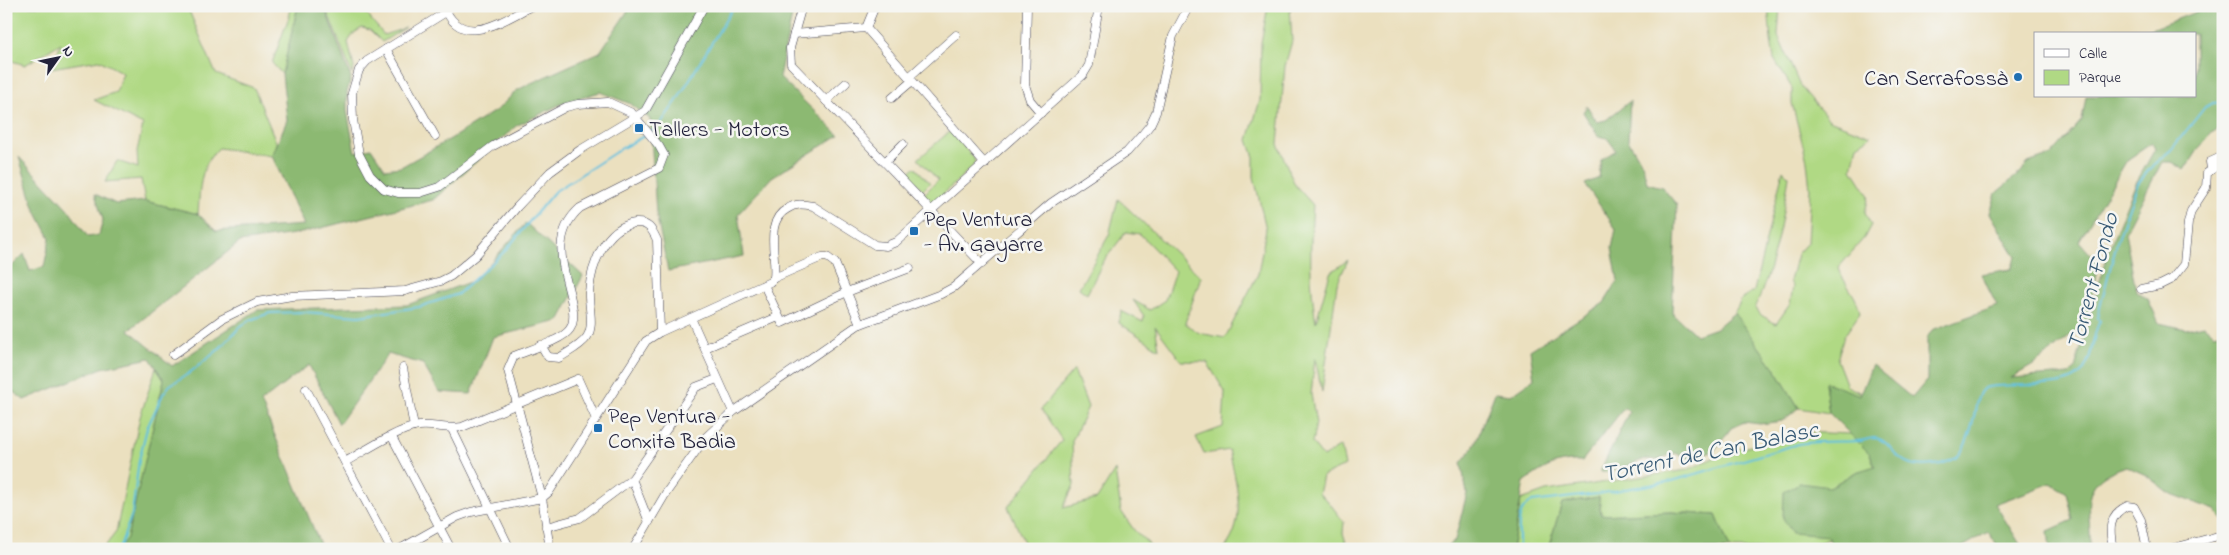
<svg xmlns="http://www.w3.org/2000/svg" width="2229" height="555" font-family="'Indie Flower',sans-serif">
<style>
.green{fill:#b0d984;stroke:#697e60}
.forest{fill:#8cb972;stroke:#576e56;fill-rule:evenodd}
.lines{fill:none;stroke-linecap:round;stroke-linejoin:round}
.stream{stroke:#61c1e0;stroke-width:2}
.street-casing{stroke:#403e4f;stroke-width:9}
.street{stroke:#fff;stroke-width:8}
.poi-dot{fill:#1f6fb2;stroke:#f6f6f2;stroke-width:2}
.labels{text-anchor:middle;stroke-width:5;stroke-linejoin:round;paint-order:stroke}
.poi-label{font-size:22px;fill:#22223b;stroke:#f6f6f2;text-anchor:start}
.water-label{font-size:24px;font-style:italic;fill:#385a75;stroke:#f6f6f2}
</style>
<rect width="100%" height="100%" fill="#f6f6f2"/>
<filter id="ink" filterUnits="userSpaceOnUse"><feTurbulence type="fractalNoise" baseFrequency=".02" numOctaves="2"/><feDisplacementMap in="SourceGraphic" scale="10" xChannelSelector="R" yChannelSelector="G"/><feConvolveMatrix kernelMatrix="1 2 1 2 8 2 1 2 1" color-interpolation-filters="sRGB"/></filter>
<filter id="wash" filterUnits="userSpaceOnUse"><feTurbulence type="fractalNoise" baseFrequency=".0096" numOctaves="4" result="noise"/><feDisplacementMap in="SourceGraphic" scale="20" xChannelSelector="R" yChannelSelector="G"/><feGaussianBlur stdDeviation="1.12" result="paint"/><feColorMatrix in="noise" values="0 0 0 0 0 0 0 0 0 0 0 0 0 0 0 0 0 1.4 0 .05"/><feComposite in="paint" operator="in"/></filter>
<g filter="url(#wash)">
<rect width="100%" height="100%" fill="#ebe0bf"/>
<g class="green">
<path d="M17 6H187L216 74 254 88 277 144 272 156 219 148C199 165 200 189 198 214L145 201 141 179 105 182 117 161 138 168 137 151 143 125 94 100 116 92 123 73 99 60 51 68 61 43 25 65 6 59V23Z"/>
<polygon points="289,6 298,6 282,74 272,63 290,14"/>
<polygon points="325,6 360,6 384,35 405,28 382,42 370,30 362,28 354,33 348,42 354,68 352,74"/>
<path d="M1268 6H1290L1292 41 1285 66 1278 144 1295 185 1313 205C1310 244 1309 283 1316 322L1330 273 1348 260 1337 284 1322 392 1315 358 1311 394 1316 423 1312 443 1323 457 1341 446 1345 466 1323 476 1319 494 1327 500 1344 522 1343 533 1348 549H1224C1248 521 1236 482 1229 450L1204 454 1196 437 1223 427 1225 392 1207 362 1181 361 1155 326 1159 349 1119 323 1121 311 1143 322 1144 316 1133 300 1150 310 1165 300 1175 271 1140 234 1126 232 1103 262 1087 294 1079 288 1109 235 1118 199 1201 277 1185 323 1199 333 1225 338 1258 274 1266 229 1254 177V157L1248 140 1260 100 1261 43Z"/>
<path d="M1768 6H1780L1778 36 1800 86 1829 120 1871 136 1857 145 1852 169 1869 196 1865 212 1871 225 1864 238 1839 267C1843 285 1858 295 1860 313L1844 336 1837 360 1847 386 1861 393 1860 396 1825 383 1829 413 1799 408 1775 369 1734 313 1742 299 1754 291 1783 170 1789 176C1782 220 1774 267 1755 307L1761 315 1776 324 1790 304 1793 287 1790 281 1797 254 1807 243 1810 189 1807 161 1792 103V88L1774 59 1771 40Z"/>
<polygon points="950,131 974,158 975,164 936,201 930,202 923,195 938,180 918,159"/>
<polygon points="915,167 930,183 923,190 907,174"/>
<polygon points="156,368 164,380 127,539 118,549 103,549 116,532 140,417"/>
<polygon points="1074,370 1088,407 1072,441 1074,485 1063,508 1097,499 1115,470 1121,511 1134,530 1154,549 1027,549 1008,507 1062,440 1041,409"/>
<polygon points="1800,432 1850,434 1870,454 1875,467 1856,472 1830,487 1829,539 1801,549 1730,549 1716,515 1671,512 1601,515 1599,497 1562,503 1548,549 1512,549 1521,500 1546,491 1687,470 1731,450 1767,443"/>
</g>
<g class="forest">
<polygon points="298,6 324,6 351,78 347,92 347,111 355,152 371,148 385,169 401,167 452,138 498,109 516,91 529,84 600,52 631,6 794,6 779,77 839,135 772,177 738,214 744,256 668,271 656,213 650,119 631,104 600,92 565,102 516,126 433,200 301,233 240,242 129,330 172,366 257,310 407,305 475,280 526,223 583,276 559,321 493,337 471,394 439,392 423,364 388,354 339,424 309,365 261,402 322,549 118,549 127,538 164,380 150,358 102,368 24,400 10,389 6,390 6,272 24,254 30,271 44,267 50,238 34,207 19,157 67,208 88,237 99,235 103,220 95,194 116,204 145,201 198,214 216,231 304,225 272,156 287,120 282,74"/>
<path d="M2211 6H2223V125C2206 134 2195 155 2185 170L2172 162H2162L2125 233 2136 291 2148 299 2159 323 2186 329 2204 325 2214 334 2223 332V521L2215 510 2169 493 2146 475 2126 466C2118 469 2107 473 2101 478 2079 496 2094 525 2089 549H2050L2048 531 2073 520 2067 493 2051 483 1995 504 2023 549H2000L1988 532 1959 549H1833L1828 536 1792 533 1783 518 1784 492 1799 483 1830 487 1856 472 1875 466 1870 454 1829 413 1825 382 1860 395 1872 365 1912 398 1927 380V338L1932 330 1997 306 1981 274 2011 269 2016 257 1990 213 1996 193 2021 172 2028 163 2051 155 2082 120 2086 96H2195V34H2139ZM2152 143 2155 149 2136 183 2108 251 2075 369 2070 374 2011 378 2035 364 2087 323 2098 263 2079 241 2127 160Z"/>
<path d="M1630 101 1628 140 1642 163 1647 183 1662 187 1677 205 1672 313 1696 335 1716 328 1734 313 1775 369 1799 408 1782 421 1760 424 1744 422 1731 428 1714 451 1691 460 1675 453 1657 460 1645 459 1611 472H1600L1629 412 1624 408 1582 461C1556 460 1545 467 1524 482L1512 549H1443L1455 540 1467 493 1461 463 1474 446 1495 393 1511 395 1534 379 1530 350 1604 303 1618 281 1612 248 1616 229 1585 184 1599 178 1601 160 1616 150 1607 138 1598 136 1583 112 1587 106 1597 122 1606 120Z"/>
<polygon points="1599,497 1601,515 1671,512 1716,515 1730,549 1548,549 1562,503"/>
</g>
<g class="lines">
<g class="stream">
<polyline points="650,133 660,124 676,102 734,6"/>
<polyline points="119,549 132,514 139,460 147,428 163,394 170,385 188,374 218,350 241,326 250,320 270,313 303,312 359,316 419,307 458,294 505,251 554,192 622,148 646,135"/>
<path d="M1519 549C1520 533 1514 509 1532 502L1597 494 1672 481 1798 444C1818 441 1838 442 1859 441 1864 441 1869 438 1874 438 1896 440 1891 471 1934 465 1942 464 1953 461 1959 455 1967 445 1973 424 1975 412 1977 402 1976 395 1984 388 2010 380 2069 395 2084 369 2094 354 2092 335 2100 321L2098 318 2100 307 2117 242 2138 183 2154 164 2171 150 2205 107 2213 103 2223 102"/>
</g>
</g>
</g>
<g filter="url(#ink)">
<g class="lines">
<defs>
<g id="street">
<path d="M444 6C461 51 503 20 532 6"/>
<polyline points="802,6 790,48 791,64 982,264"/>
<polyline points="1027,6 1025,85 1030,100 1041,113"/>
<path d="M446 12 367 61 359 70 352 93 353 120 359 154 370 175 384 189 398 193H420L439 187 493 146 566 107 578 104 608 102 632 113 659 146 664 155 659 168 580 208C536 247 586 303 570 329 562 341 528 350 514 356L508 370 542 498 550 549"/>
<polyline points="866,28 985,164"/>
<polyline points="866,28 875,6"/>
<polyline points="794,34 866,28"/>
<polyline points="386,49 435,136"/>
<polyline points="909,77 956,35"/>
<polyline points="892,98 912,81"/>
<polyline points="826,101 846,83"/>
<polyline points="885,162 903,144"/>
<polyline points="2211,169 2210,162 2223,156"/>
<polyline points="774,278 822,257 827,257 835,263 860,324"/>
<polyline points="764,285 782,323 847,292 910,268"/>
<polyline points="2141,289 2160,285 2172,279 2184,264 2188,223 2191,211 2206,188 2207,173 2223,162"/>
<polyline points="691,318 733,412"/>
<path d="M541 345 548 357 559 358C568 352 581 346 587 337 595 325 588 305 589 292 591 266 605 227 635 223 648 222 652 229 657 240L660 332"/>
<polyline points="705,348 778,317"/>
<polyline points="173,355 222,319 257,302 292,296 405,291 441,281 451,276 476,255 517,207 550,172 580,150 645,111 704,6"/>
<polyline points="403,368 414,427"/>
<polyline points="306,389 391,549"/>
<polyline points="452,429 510,549"/>
<polyline points="392,437 451,549"/>
<path d="M345 462C363 452 399 428 419 426 433 424 447 430 462 427L578 379 596 419"/>
<polyline points="632,479 649,522"/>
<polyline points="546,527 580,518 632,479 696,387 717,379"/>
<path d="M400 549 457 517 471 512 542 498 549 492 646 341 660 332 770 282 774 278C777 256 764 221 787 209 796 203 803 204 813 206L875 245 886 246 896 242 1083 75 1089 65 1099 6"/>
<polyline points="633,549 666,493 706,437 733,412 858,325 941,294 954,287 1051,203 1127,152 1142,135 1150,125 1156,112 1173,36 1189,6"/>
<path d="M2113 549C2109 530 2108 515 2127 506L2134 507 2141 520 2147 549"/>
<polyline points="2170,549 2218,536"/>
</g>
</defs>
<use href="#street" class="street-casing"/>
<use href="#street" class="street"/>
</g>
</g>
<g class="poi-dot">
<circle cx="2018" cy="77" r="5"/>
<rect x="634" y="123" width="10" height="10" rx="2.5"/>
<rect x="909" y="226" width="10" height="10" rx="2.5"/>
<rect x="593" y="423" width="10" height="10" rx="2.5"/>
</g>
<g class="labels">
<g class="poi-label">
<text x="2008" y="85" text-anchor="end">Can Serrafossà</text>
<text x="649" y="136">Tallers - Motors</text>
<text x="924" y="226">Pep Ventura<tspan x="924" dy="25">- Av. Gayarre</tspan></text>
<text x="608" y="423">Pep Ventura -<tspan x="608" dy="25">Conxita Badia</tspan></text>
</g>
<g class="water-label">
<text transform="translate(2092 281) rotate(-75)" y="8">Torrent Fondo</text>
<text transform="translate(1710 451) rotate(-12)" y="8">Torrent de Can Balasc</text>
</g>
</g>
<rect width="2229" height="555" fill="none" stroke="#f6f6f2" stroke-width="25"/>
<rect x="2034" y="32" width="162" height="65" fill="#f6f6f2" stroke="#a1a1a9"/>
<rect x="2044" y="49" width="25" height="8" fill="#ffffff" stroke="#a1a1a9"/>
<text x="2079" y="58" font-size="15" fill="#22223b">Calle</text>
<rect x="2044" y="70" width="25" height="15" fill="#b0d984" stroke="#a1a1a9"/>
<text x="2079" y="82" font-size="15" fill="#22223b">Parque</text>
<g transform="translate(58 58) rotate(57)" stroke="#f6f6f2" stroke-width="4" paint-order="stroke">
<path d="M0-4L9 19L0 12L-9 19Z" fill="#22223b"/>
<text y="-8" font-size="14" font-weight="bold" text-anchor="middle" fill="#22223b">N</text>
</g>
</svg>
